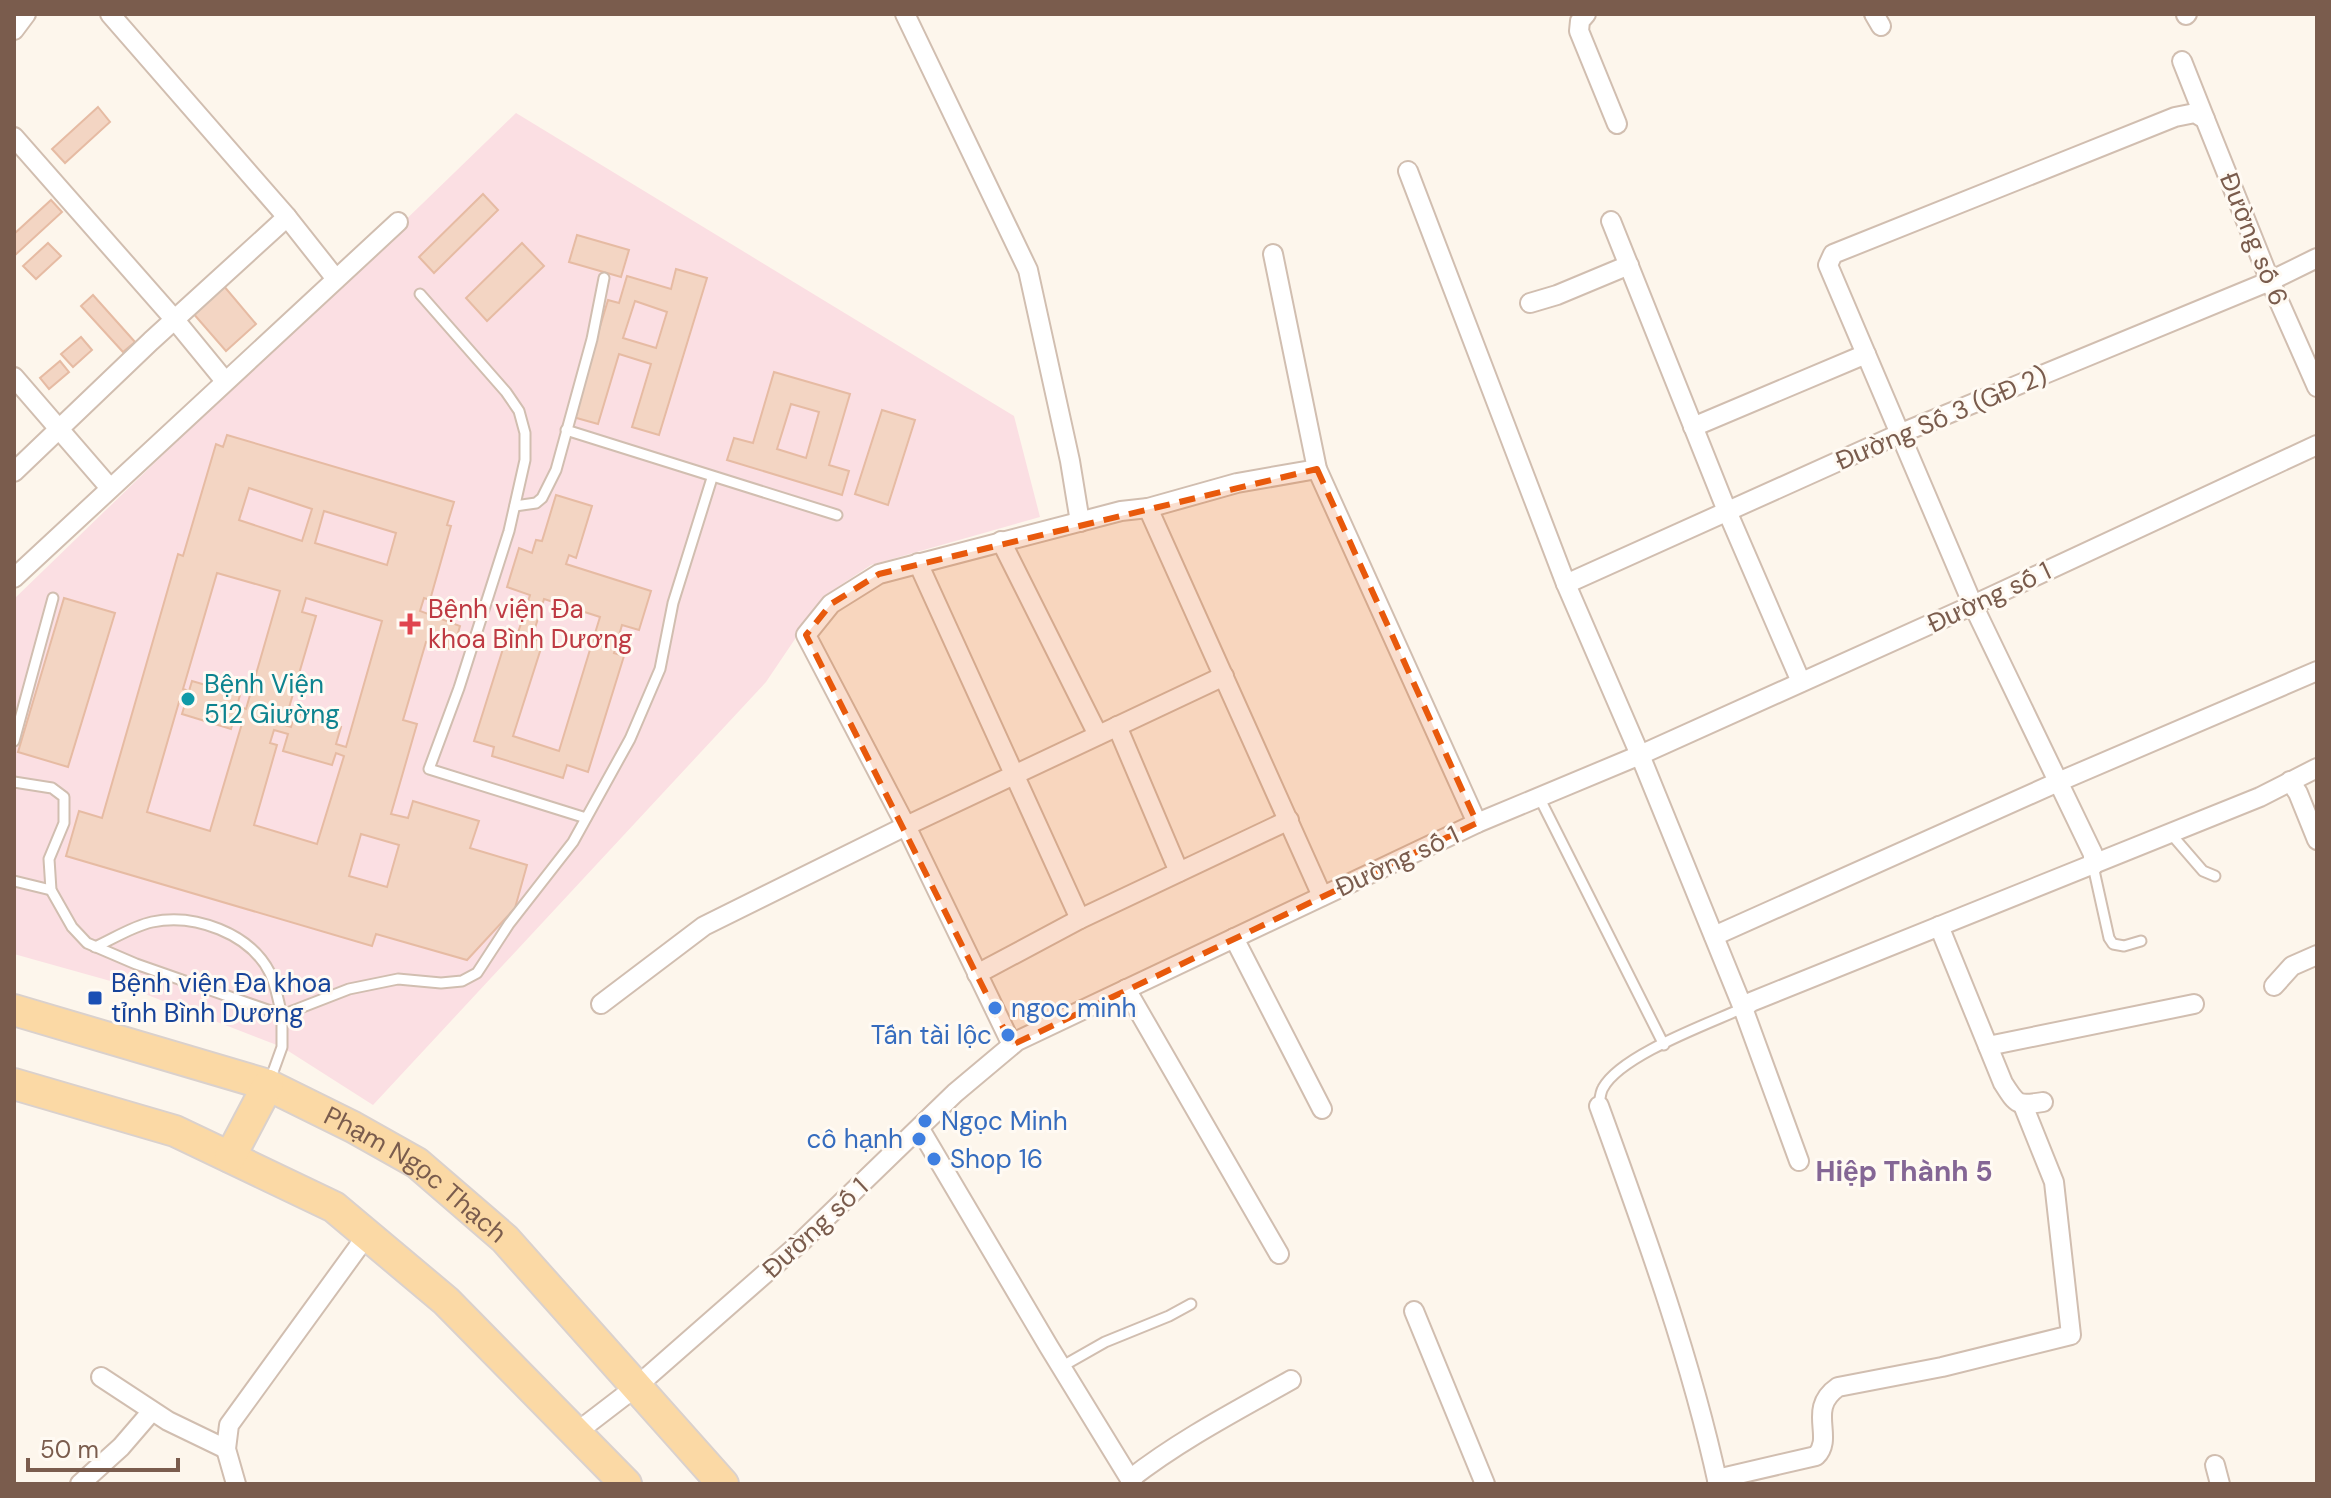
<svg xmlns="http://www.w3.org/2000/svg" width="2331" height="1498" font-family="'DM Sans',sans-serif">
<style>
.medical{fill:#fbdfe3}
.building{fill:#f3d5c3;stroke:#e6bba3;stroke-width:2;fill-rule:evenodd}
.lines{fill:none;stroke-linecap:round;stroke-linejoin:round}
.lane-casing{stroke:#d1beb0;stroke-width:13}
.street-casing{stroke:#d1beb0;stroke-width:22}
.primary-casing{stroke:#dad1cd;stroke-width:34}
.lane{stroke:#fff;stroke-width:9}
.street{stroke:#fff;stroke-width:18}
.primary{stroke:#fbd9a5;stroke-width:30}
.marked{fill:#e8590c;fill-opacity:0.2;stroke:#e8590c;stroke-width:6;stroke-dasharray:16 10;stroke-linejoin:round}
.health-dot{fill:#e0444e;stroke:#fffaf3;stroke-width:3}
.culture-dot{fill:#0f9aa8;stroke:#fffaf3;stroke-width:3}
.transit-dot{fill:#1a4fb4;stroke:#fffaf3;stroke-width:3}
.shop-dot{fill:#3f7fe0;stroke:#fffaf3;stroke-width:3}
.labels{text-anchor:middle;stroke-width:6;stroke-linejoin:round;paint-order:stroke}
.street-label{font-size:26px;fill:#7a5c4d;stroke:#fffaf3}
.health-label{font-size:26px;fill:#be3a42;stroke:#fffaf3;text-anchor:start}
.culture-label{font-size:26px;fill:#0d838f;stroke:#fffaf3;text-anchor:start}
.transit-label{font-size:26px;fill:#164399;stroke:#fffaf3;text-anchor:start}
.shop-label{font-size:26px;fill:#366cbe;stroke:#fffaf3;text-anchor:start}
.neighbourhood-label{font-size:28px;font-weight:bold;fill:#846695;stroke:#fffaf3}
</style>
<rect width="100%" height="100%" fill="#fdf6ec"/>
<polygon class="medical" points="516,113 1014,416 1040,517 871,565 824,596 766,682 373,1105 282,1047 114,982 14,954 14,599"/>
<g class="building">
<polygon points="98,107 110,122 65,163 52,149"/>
<polygon points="483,194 498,210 434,273 419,257"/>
<polygon points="51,200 62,212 14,256 14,234"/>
<polygon points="577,235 629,250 621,277 569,262"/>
<polygon points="48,243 61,256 36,279 23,266"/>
<polygon points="522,243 544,266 487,321 466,298"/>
<path d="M676 269 707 278 659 435 632 427 651 364 619 354 598 424 573 417 608 300 619 303 627 276 671 289ZM635 301 667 312 656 348 623 338Z"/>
<polygon points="223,285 256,324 226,351 192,312"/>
<polygon points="93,295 135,342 123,352 81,306"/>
<polygon points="81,337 92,350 73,367 61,354"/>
<polygon points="60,361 69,372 49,389 40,378"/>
<path d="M774 372 850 394 829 465 849 471 842 495 727 460 734 438 753 443ZM791 404 819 412 806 458 777 449Z"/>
<polygon points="882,410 915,420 888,505 855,494"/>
<path d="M227 435 454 502 447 525 451 526 430 600 424 598 420 611 460 626 453 650 426 642 403 720 417 724 391 814 408 818 413 801 479 821 470 848 527 865 515 908 467 960 376 934 372 946 66 856 79 811 102 818 178 554 183 556 216 444 223 447ZM249 488 312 509 302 541 239 520ZM324 511 396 533 387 565 315 543ZM217 573 280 591 246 709 237 706 240 695 192 681 189 691 183 689ZM306 598 382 621 346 747 336 744 341 727 295 713 291 727 276 722 280 709 288 711 316 616 302 612ZM179 702 185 704 182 714 231 729 234 718 243 720 210 831 147 812ZM274 730 288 734 283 751 332 765 336 753 344 756 317 844 254 825 277 745 270 743ZM361 834 399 845 387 887 349 876Z"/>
<path d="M556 495 592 506 576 558 569 555 566 564 651 591 639 630 622 625 614 653 624 656 588 772 567 765 563 778 492 756 494 747 474 741 507 636 516 639 530 595 507 587 519 548 532 553 536 540 542 541ZM544 599 600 617 559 751 513 736 543 642 532 638Z"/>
<polygon points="64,598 115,613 68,767 18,752"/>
</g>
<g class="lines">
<defs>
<g id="lane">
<polyline points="420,294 506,392 519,411 525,433 525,460 509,531 459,688 429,769 586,818"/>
<polyline points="566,430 837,515"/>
<polyline points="515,506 536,503 542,498 556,470 592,339 604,278"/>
<polyline points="14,741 53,598"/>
<polyline points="14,782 52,788 64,797 64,823 49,859 51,890 72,927 87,943 136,964 282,1015"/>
<polyline points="1539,797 1664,1045"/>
<polyline points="2171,834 2203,871 2215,876"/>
<polyline points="2093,866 2109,938 2113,944 2124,946 2141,941"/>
<polyline points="14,881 51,890"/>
<path d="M95 947C113 939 133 926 152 922 194 913 250 933 270 973 276 985 278 1001 282 1015"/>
<polyline points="269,1083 282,1047 282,1015 349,989 398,979 441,983 462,981 477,973 509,924 573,842 630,739 660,669 673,603 712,478"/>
<path d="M1599 1106C1600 1100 1600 1093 1603 1088 1621 1055 1708 1024 1743 1008"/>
<polyline points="1061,1367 1105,1342 1169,1316 1191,1304"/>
</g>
<g id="street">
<polyline points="110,14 287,217 336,279"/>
<polyline points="905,14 1028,270 1070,461 1080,522"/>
<polyline points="1586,14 1580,21 1579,31 1617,124"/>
<polyline points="1874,14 1881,26"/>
<polyline points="2186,15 2187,14"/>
<polyline points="14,30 26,14"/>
<polyline points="2182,61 2205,119"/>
<polyline points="14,137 175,320 225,381"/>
<polyline points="1408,171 1566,584 1640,755 1743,1008 1799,1161"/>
<polyline points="1611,221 1727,511 1801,682"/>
<polyline points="1273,254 1317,469 1477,823"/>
<polyline points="1530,303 1557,295 1629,265"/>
<polyline points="14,377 110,488"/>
<polyline points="1693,427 1866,354"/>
<polyline points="14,472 151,341 287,217"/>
<polyline points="1148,508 1322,896"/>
<polyline points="1001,541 1098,735"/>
<polyline points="918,563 1080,919"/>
<polyline points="14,578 398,222"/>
<polyline points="1566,584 1899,434 2270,281 2317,258"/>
<polyline points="1117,726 1179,872"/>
<polyline points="2290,781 2298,793 2317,840"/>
<polyline points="2093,866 2093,854 1973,605 1828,265 1833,254 2175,117 2195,113 2205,119 2270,281 2317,387"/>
<path d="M1939 926 2003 1083C2017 1105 2017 1106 2043 1102"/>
<polyline points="1714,936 2058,782 2317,671"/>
<polyline points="1234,938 1322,1109"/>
<polyline points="977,974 1080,919 1289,820"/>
<polyline points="2274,986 2292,966 2317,955"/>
<polyline points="1126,989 1279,1254"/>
<polyline points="601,1004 704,926 906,826 1224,676"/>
<polyline points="1743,1008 1751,1002 2260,797 2317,768"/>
<polyline points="1012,1045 906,826 806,635 831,604 879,574 1121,511 1148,508 1237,483 1317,469"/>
<polyline points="1988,1046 2194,1004"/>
<path d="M1599 1106C1644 1230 1690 1355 1718 1484"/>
<polyline points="920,1129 1049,1347 1133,1484"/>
<polyline points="1414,1311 1485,1484"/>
<polyline points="101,1377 168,1421 226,1449"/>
<polyline points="577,1432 637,1386 800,1243 955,1093 1017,1041 1477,823 1640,755 1973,605 2317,445"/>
<polyline points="2215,1465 2220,1484"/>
<path d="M1130 1479C1180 1440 1236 1411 1291 1380"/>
<path d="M1717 1479 1816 1456C1835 1437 1806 1409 1838 1387L1942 1367 2071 1335 2054 1182 2023 1105"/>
<polyline points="80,1484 121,1447 152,1411"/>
<polyline points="236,1484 226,1449 229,1425 367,1235"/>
</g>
<g id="primary">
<path id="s1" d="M14 1010 268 1085 353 1127 417 1163 505 1239 723 1484"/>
<polyline points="14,1084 175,1131 334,1207 446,1301 626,1484"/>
<polyline points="230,1157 268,1085"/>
</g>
</defs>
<use href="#lane" class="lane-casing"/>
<use href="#street" class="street-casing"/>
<use href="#primary" class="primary-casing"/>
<use href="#lane" class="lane"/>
<use href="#street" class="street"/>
<use href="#primary" class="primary"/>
</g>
<path class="marked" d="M1317 469 1477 823 1012 1045 806 635 831 604 879 574Z"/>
<path class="health-dot" d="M406 612h8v8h8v8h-8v8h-8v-8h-8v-8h8z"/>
<circle class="culture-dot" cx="188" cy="699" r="8"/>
<rect class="transit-dot" x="87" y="990" width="16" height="16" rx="4"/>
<g class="shop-dot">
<circle cx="995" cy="1008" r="8"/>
<circle cx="1008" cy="1035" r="8"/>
<circle cx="925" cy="1121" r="8"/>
<circle cx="919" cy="1139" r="8"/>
<circle cx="934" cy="1159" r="8"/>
</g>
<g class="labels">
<g class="street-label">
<text transform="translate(2254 239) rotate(68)" y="9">Đường số 6</text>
<text transform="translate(1941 418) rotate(-23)" y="9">Đường Số 3 (GĐ 2)</text>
<text transform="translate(1989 597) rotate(-25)" y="9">Đường số 1</text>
<text transform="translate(1397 861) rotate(-25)" y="9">Đường số 1</text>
<text dy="9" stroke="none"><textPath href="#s1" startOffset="438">Phạm Ngọc Thạch</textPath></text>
<text transform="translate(815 1228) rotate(-43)" y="9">Đường số 1</text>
</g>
<g class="health-label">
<text x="428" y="618">Bệnh viện Đa<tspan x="428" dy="30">khoa Bình Dương</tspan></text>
</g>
<g class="culture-label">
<text x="204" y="693">Bệnh Viện<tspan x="204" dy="30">512 Giường</tspan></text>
</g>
<g class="transit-label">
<text x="111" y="992">Bệnh viện Đa khoa<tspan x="111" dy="30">tỉnh Bình Dương</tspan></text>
</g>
<g class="shop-label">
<text x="1011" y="1017">ngoc minh</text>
<text x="992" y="1044" text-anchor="end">Tấn tài lộc</text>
<text x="941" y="1130">Ngọc Minh</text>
<text x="903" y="1148" text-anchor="end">cô hạnh</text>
<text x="950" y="1168">Shop 16</text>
</g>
<g class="neighbourhood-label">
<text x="1904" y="1181">Hiệp Thành 5</text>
</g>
</g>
<rect width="2331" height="1498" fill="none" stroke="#7a5c4d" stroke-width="32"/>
<path d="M28 1458v12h150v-12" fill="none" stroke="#7a5c4d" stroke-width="4"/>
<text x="40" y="1458" font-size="24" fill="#7a5c4d" stroke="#fffaf3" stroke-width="6" paint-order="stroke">50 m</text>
</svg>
